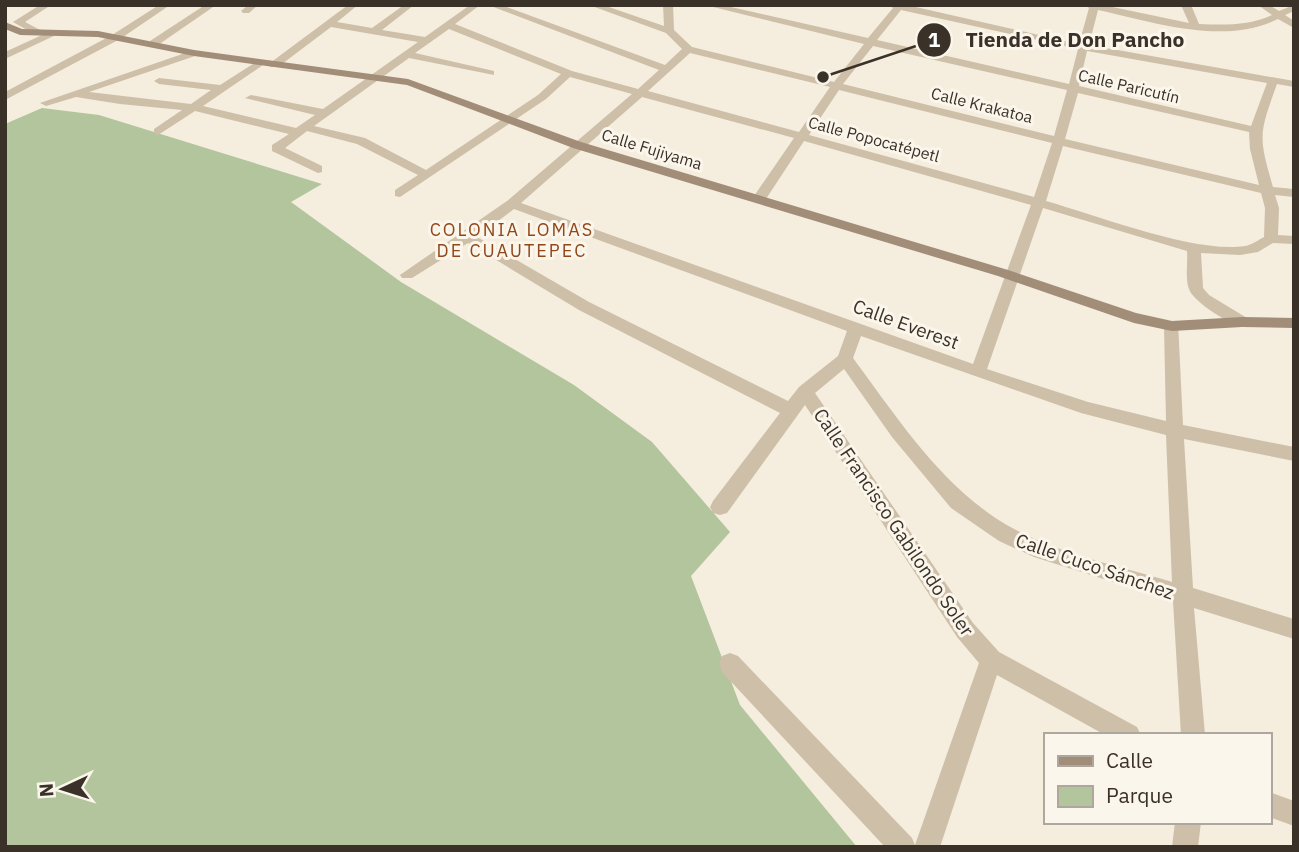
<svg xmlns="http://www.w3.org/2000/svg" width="1299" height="852" font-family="'IBM Plex Sans',sans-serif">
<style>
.green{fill:#b2c59c}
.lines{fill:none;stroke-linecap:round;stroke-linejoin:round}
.street{fill:#cebfa8;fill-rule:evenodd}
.secondary{fill:#a28d79;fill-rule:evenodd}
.labels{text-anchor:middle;stroke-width:6;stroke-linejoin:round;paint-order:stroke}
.far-street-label{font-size:16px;fill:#3a3129;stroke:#fbf6eb}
.far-neighbourhood-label{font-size:18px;letter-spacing:2px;fill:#91471a;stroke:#fbf6eb}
.street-label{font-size:19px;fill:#3a3129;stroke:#fbf6eb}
.leader{fill:none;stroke:#3a3129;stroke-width:2.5}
.callout-dot{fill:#3a3129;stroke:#fbf6eb;stroke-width:2.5}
.mark-label{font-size:21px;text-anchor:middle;font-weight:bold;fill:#fff}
.callout-label{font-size:21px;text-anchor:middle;font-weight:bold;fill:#3a3129;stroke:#fbf6eb;stroke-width:6;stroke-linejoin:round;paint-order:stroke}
</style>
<rect width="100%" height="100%" fill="#f5eddd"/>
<polygon class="green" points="42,108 99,115 322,184 291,202 401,282 574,385 652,442 730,532 691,576 740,705 857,847 5,847 5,124"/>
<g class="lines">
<g class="street">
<polygon points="40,5 51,5 25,22 42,31 43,35 53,31 58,34 5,59 5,52 42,35 36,35 13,22"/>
<polygon points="159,5 170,5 120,39 5,100 5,92 112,35"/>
<polygon points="205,5 216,5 158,45 150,45 150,41"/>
<polygon points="248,5 258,5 249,13 243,13 241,11"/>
<path d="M348 5H358L337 22 372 28 404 5H414L382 30 425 37 470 5H480L455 24 572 71 638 89 659 70 488 5H501L665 65 682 49 666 33 589 5H603L664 26 663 5H673L674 30 692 47 834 82 864 44 705 5H722L868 38 893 8 889 5H907L1079 44 1089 8 1085 5H1103L1189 23 1181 5H1191L1199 24C1223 25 1249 26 1272 15L1258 5H1269L1279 11 1294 5V11L1285 15 1294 21V28L1278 19C1222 46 1154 22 1098 10L1089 45 1294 81V87L1277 84C1259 134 1258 136 1273 187L1294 189V197L1275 195 1279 208 1278 235 1294 236V244L1273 243 1258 252 1240 255 1201 253 1203 288 1209 295 1247 318 1250 322 1247 326C1235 329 1193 302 1189 289 1185 279 1188 262 1187 251L1043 208 987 369 1088 402 1166 421 1164 326 1166 322H1178L1183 425 1294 447V461L1184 439 1193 588 1294 619V639L1194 608 1205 735H1181L1173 601 1034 557 999 541 951 508 892 437 844 369 815 393 973 623 999 652 1137 727 1141 735H1105L997 675 940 847H885L722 672 719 664 722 656 730 653 738 656 912 838 915 845 979 663 957 637 805 405 727 513 720 515 713 513 710 507 713 501 780 413 579 310 468 243 412 278H402L400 275 507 201 632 94 570 77 546 99 400 197 395 196V190L418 175 357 144 307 131 285 148 322 166V172L318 173 272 151V145L289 134 195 111 158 135 154 133V129L182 110 120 104 76 97 46 106 40 103 194 50 199 53 198 55 89 92 191 104 211 90 159 84 154 81 159 78 220 85 259 60 263 61V65L203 106 296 128 315 115 245 98 251 95 323 109 418 42 331 27 278 67H270V63ZM901 10 1078 49 1069 84 877 40ZM449 29 561 74 538 95 426 170 365 138 314 126 409 58 494 75V71L415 53ZM873 46 1067 90 1054 136 843 84ZM1087 51 1267 83 1251 126 1079 86ZM690 53 830 87 799 132 648 91ZM839 90 1052 143 1034 197 809 135ZM1078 93 1249 132 1250 149 1259 185 1065 139ZM642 97 794 138 752 199 754 202H764L804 141 1031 205 973 364 521 203ZM1063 146 1261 193 1265 208 1264 237C1258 240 1252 245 1245 246 1196 254 1096 215 1046 201ZM514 209 847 331 838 356 799 387 788 401 589 302 477 237ZM861 336 1081 413 1166 435 1172 582C1120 566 1062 555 1014 529 945 492 899 420 853 358Z"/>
<polygon points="1269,792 1294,801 1294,826 1269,817"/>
<polygon points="1175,822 1201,822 1198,847 1172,847"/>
</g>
<polygon class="secondary" points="5,22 22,29 98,31 194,50 408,79 581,142 1008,270 1136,313 1172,321 1242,317 1294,318 1294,328 1242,327 1172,331 1134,323 998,276 573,148 407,85 194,56 98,37 20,35 5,29"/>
</g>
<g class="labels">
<g class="far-street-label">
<text transform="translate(1129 86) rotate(13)" y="6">Calle Paricutín</text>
<text transform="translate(982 105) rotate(14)" y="6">Calle Krakatoa</text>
<text transform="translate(874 139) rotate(15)" y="6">Calle Popocatépetl</text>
<text transform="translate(652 149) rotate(17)" y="6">Calle Fujiyama</text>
</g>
<g class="far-neighbourhood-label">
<text x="512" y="236">COLONIA LOMAS<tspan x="512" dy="21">DE CUAUTEPEC</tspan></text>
</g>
<g class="street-label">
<text transform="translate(906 324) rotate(20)" y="7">Calle Everest</text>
<text transform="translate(894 522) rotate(56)" y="7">Calle Francisco Gabilondo Soler</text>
<text transform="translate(1095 566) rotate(19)" y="7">Calle Cuco Sánchez</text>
</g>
</g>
<path class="leader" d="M823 77L934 40"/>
<g class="callout-dot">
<circle cx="823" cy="77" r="7"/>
<circle cx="934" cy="40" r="18"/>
</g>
<g class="mark-label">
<text x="934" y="47">1</text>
</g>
<g class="callout-label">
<text x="1075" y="47">Tienda de Don Pancho</text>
</g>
<rect width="1299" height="852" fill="none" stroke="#3a3129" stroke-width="14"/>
<rect x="1044" y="733" width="228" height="91" fill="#fbf6eb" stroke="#aea79d" stroke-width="2"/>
<rect x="1058" y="756" width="35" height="10" fill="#a28d79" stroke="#aea79d" stroke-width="2"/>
<text x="1106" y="768" font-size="21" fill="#3a3129">Calle</text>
<rect x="1058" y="786" width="35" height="21" fill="#b2c59c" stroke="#aea79d" stroke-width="2"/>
<text x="1106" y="803" font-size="21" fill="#3a3129">Parque</text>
<g transform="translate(63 789) rotate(266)" stroke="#fbf6eb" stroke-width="5" paint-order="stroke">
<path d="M0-5L12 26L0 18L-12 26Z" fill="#3a3129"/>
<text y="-10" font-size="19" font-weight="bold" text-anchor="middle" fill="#3a3129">N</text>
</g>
</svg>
